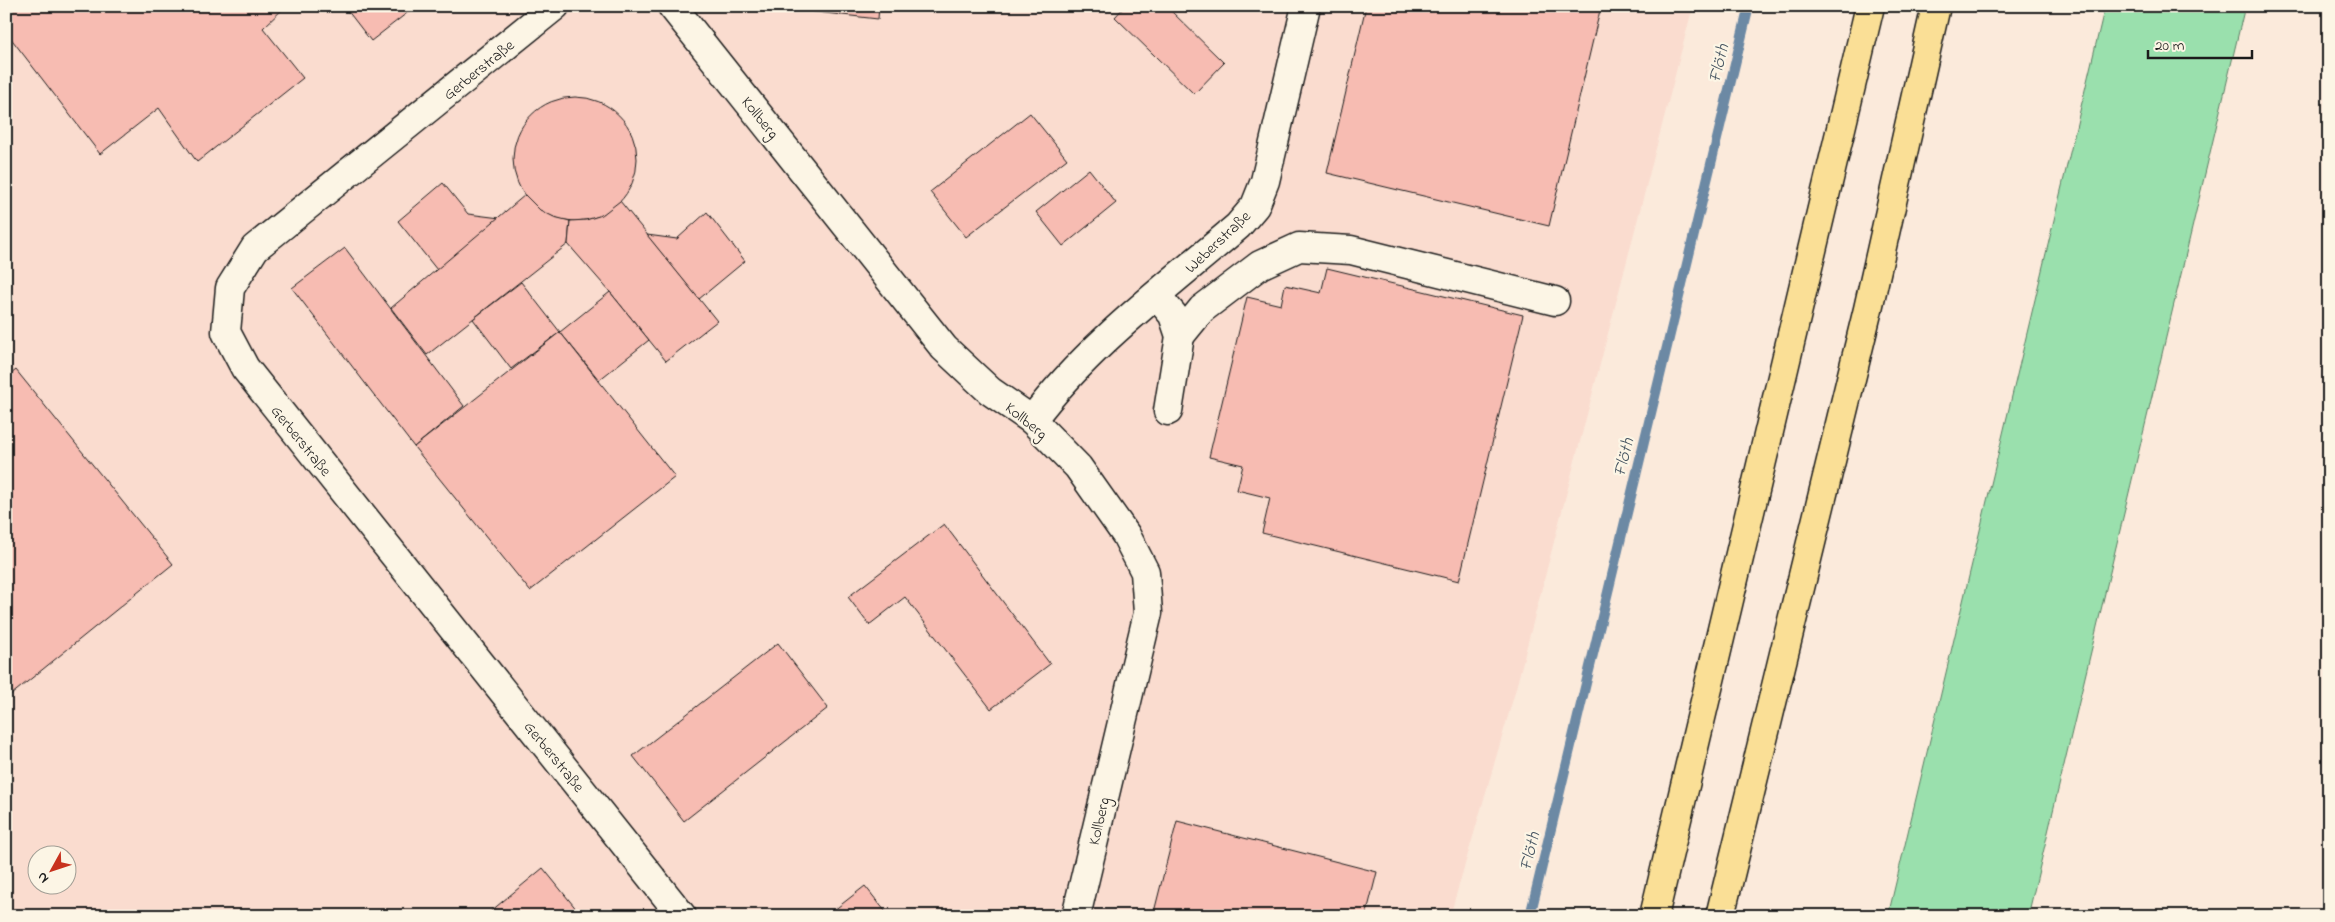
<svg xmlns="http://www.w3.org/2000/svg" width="2335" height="922" font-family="'Indie Flower',sans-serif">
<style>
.built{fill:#fadccf;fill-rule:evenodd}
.green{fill:#9ae0ad;stroke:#5b7e64}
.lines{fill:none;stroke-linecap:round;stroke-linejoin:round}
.stream{stroke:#6c89a4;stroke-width:10}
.building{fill:#f7bcb2;stroke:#1c1c1c}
.minor-casing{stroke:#1c1c1c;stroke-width:31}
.highway-casing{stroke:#1c1c1c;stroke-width:31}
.minor{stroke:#fcf5e5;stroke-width:28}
.highway{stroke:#fadf96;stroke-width:28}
.labels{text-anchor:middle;stroke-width:4.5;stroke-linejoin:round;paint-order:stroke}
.street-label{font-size:16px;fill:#1c1c1c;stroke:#fcf5e5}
.water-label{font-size:18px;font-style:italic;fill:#445360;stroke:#fcf5e5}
</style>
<rect width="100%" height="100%" fill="#fbeadb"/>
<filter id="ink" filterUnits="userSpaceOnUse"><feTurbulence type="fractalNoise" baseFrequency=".02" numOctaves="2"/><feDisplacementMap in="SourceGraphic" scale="10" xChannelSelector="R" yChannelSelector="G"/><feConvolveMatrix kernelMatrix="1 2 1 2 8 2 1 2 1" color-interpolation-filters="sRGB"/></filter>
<g filter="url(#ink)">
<path class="built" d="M6 6H1693L1515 692 1450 916H6ZM38 854H68V884H38Z"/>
<polygon class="green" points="2105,6 2245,6 2028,916 1888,916"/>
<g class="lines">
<polyline class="stream" points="1530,916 1749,6"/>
</g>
<g class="building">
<polygon points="6,6 286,6 263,28 303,78 197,162 159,108 100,154 6,32"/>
<polygon points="344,6 416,6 371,41"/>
<polygon points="762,6 879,6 878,19"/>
<polygon points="1125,6 1166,6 1224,63 1194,94 1115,17"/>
<polygon points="1366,6 1601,6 1549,226 1327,173"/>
<circle cx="575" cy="159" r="62"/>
<polygon points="1030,113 1067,159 966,237 930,192"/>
<polygon points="1089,169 1116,203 1063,246 1036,212"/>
<polygon points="443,183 468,214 500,218 437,270 398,221"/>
<polygon points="525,195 540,210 554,217 570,221 568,244 427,355 391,308"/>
<polygon points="620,201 717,321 666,361 610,292 568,244 570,221 586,220 602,215"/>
<polygon points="707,212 745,261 699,299 647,235 677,239"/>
<polygon points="345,248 464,406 414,447 292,288"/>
<polygon points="1327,268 1523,315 1459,581 1262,533 1270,498 1237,490 1243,465 1209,457 1247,297 1281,305 1285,285 1321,293"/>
<polygon points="521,282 560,332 511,369 473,319"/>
<polygon points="610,292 649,340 599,380 560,332"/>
<polygon points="560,332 675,477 530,591 414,447"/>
<polygon points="16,370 173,564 6,699 6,378"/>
<polygon points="944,524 1050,664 991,709 905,597 869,625 848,597"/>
<polygon points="778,643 828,708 684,821 633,756"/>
<polygon points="1177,821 1377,872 1366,916 1153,916"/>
<polygon points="543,868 582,916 485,916"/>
<polygon points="865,886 889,916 837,916 833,911"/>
</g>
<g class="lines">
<defs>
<g id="minor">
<polyline points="555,6 255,248 230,288 226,332 245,368 682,916"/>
<polyline points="672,6 944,348 990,391 1032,420 1078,467 1126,535 1145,572 1148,613 1076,916"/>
<polyline points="1157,296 1173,315 1180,336 1168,411"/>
<polyline points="1180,336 1202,309 1260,265 1299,247 1351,250 1555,301"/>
<path d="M1032 420C1089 344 1167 287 1238 226L1255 206 1265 181 1306 6"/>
</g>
<g id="highway">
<polyline points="1654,916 1870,6"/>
<polyline points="1720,916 1868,309 1936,6"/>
</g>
</defs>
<use href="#minor" class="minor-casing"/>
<use href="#highway" class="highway-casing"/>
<use href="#minor" class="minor"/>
<use href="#highway" class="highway"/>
</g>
</g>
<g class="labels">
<g class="street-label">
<text transform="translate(478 69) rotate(-39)" y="6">Gerberstraße</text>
<text transform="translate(761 117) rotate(51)" y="6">Kollberg</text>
<text transform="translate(1217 241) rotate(-43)" y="6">Weberstraße</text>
<text transform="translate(1027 420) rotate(39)" y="6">Kollberg</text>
<text transform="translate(302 440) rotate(51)" y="6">Gerberstraße</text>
<text transform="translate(555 756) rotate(51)" y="6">Gerberstraße</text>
<text transform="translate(1098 821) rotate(-77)" y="6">Kollberg</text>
</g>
<g class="water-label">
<text transform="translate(1718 63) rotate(-76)" y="6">Flöth</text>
<text transform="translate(1623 457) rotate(-76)" y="6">Flöth</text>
<text transform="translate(1529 851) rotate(-76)" y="6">Flöth</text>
</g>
</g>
<rect width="2335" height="922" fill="none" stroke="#fcf5e5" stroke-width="25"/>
<rect x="12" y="12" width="2310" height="897" fill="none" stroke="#1c1c1c" stroke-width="2" filter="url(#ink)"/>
<g transform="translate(52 870) rotate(230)"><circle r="24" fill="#fcf5e5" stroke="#a29e95"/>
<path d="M0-4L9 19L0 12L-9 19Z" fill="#c8321e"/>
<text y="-8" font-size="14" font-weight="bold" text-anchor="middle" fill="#1c1c1c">N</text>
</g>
<path d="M2148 50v8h104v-8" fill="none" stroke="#1c1c1c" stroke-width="2.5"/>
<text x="2155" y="50" font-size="15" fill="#1c1c1c" stroke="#fcf5e5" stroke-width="4" paint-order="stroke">20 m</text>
</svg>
